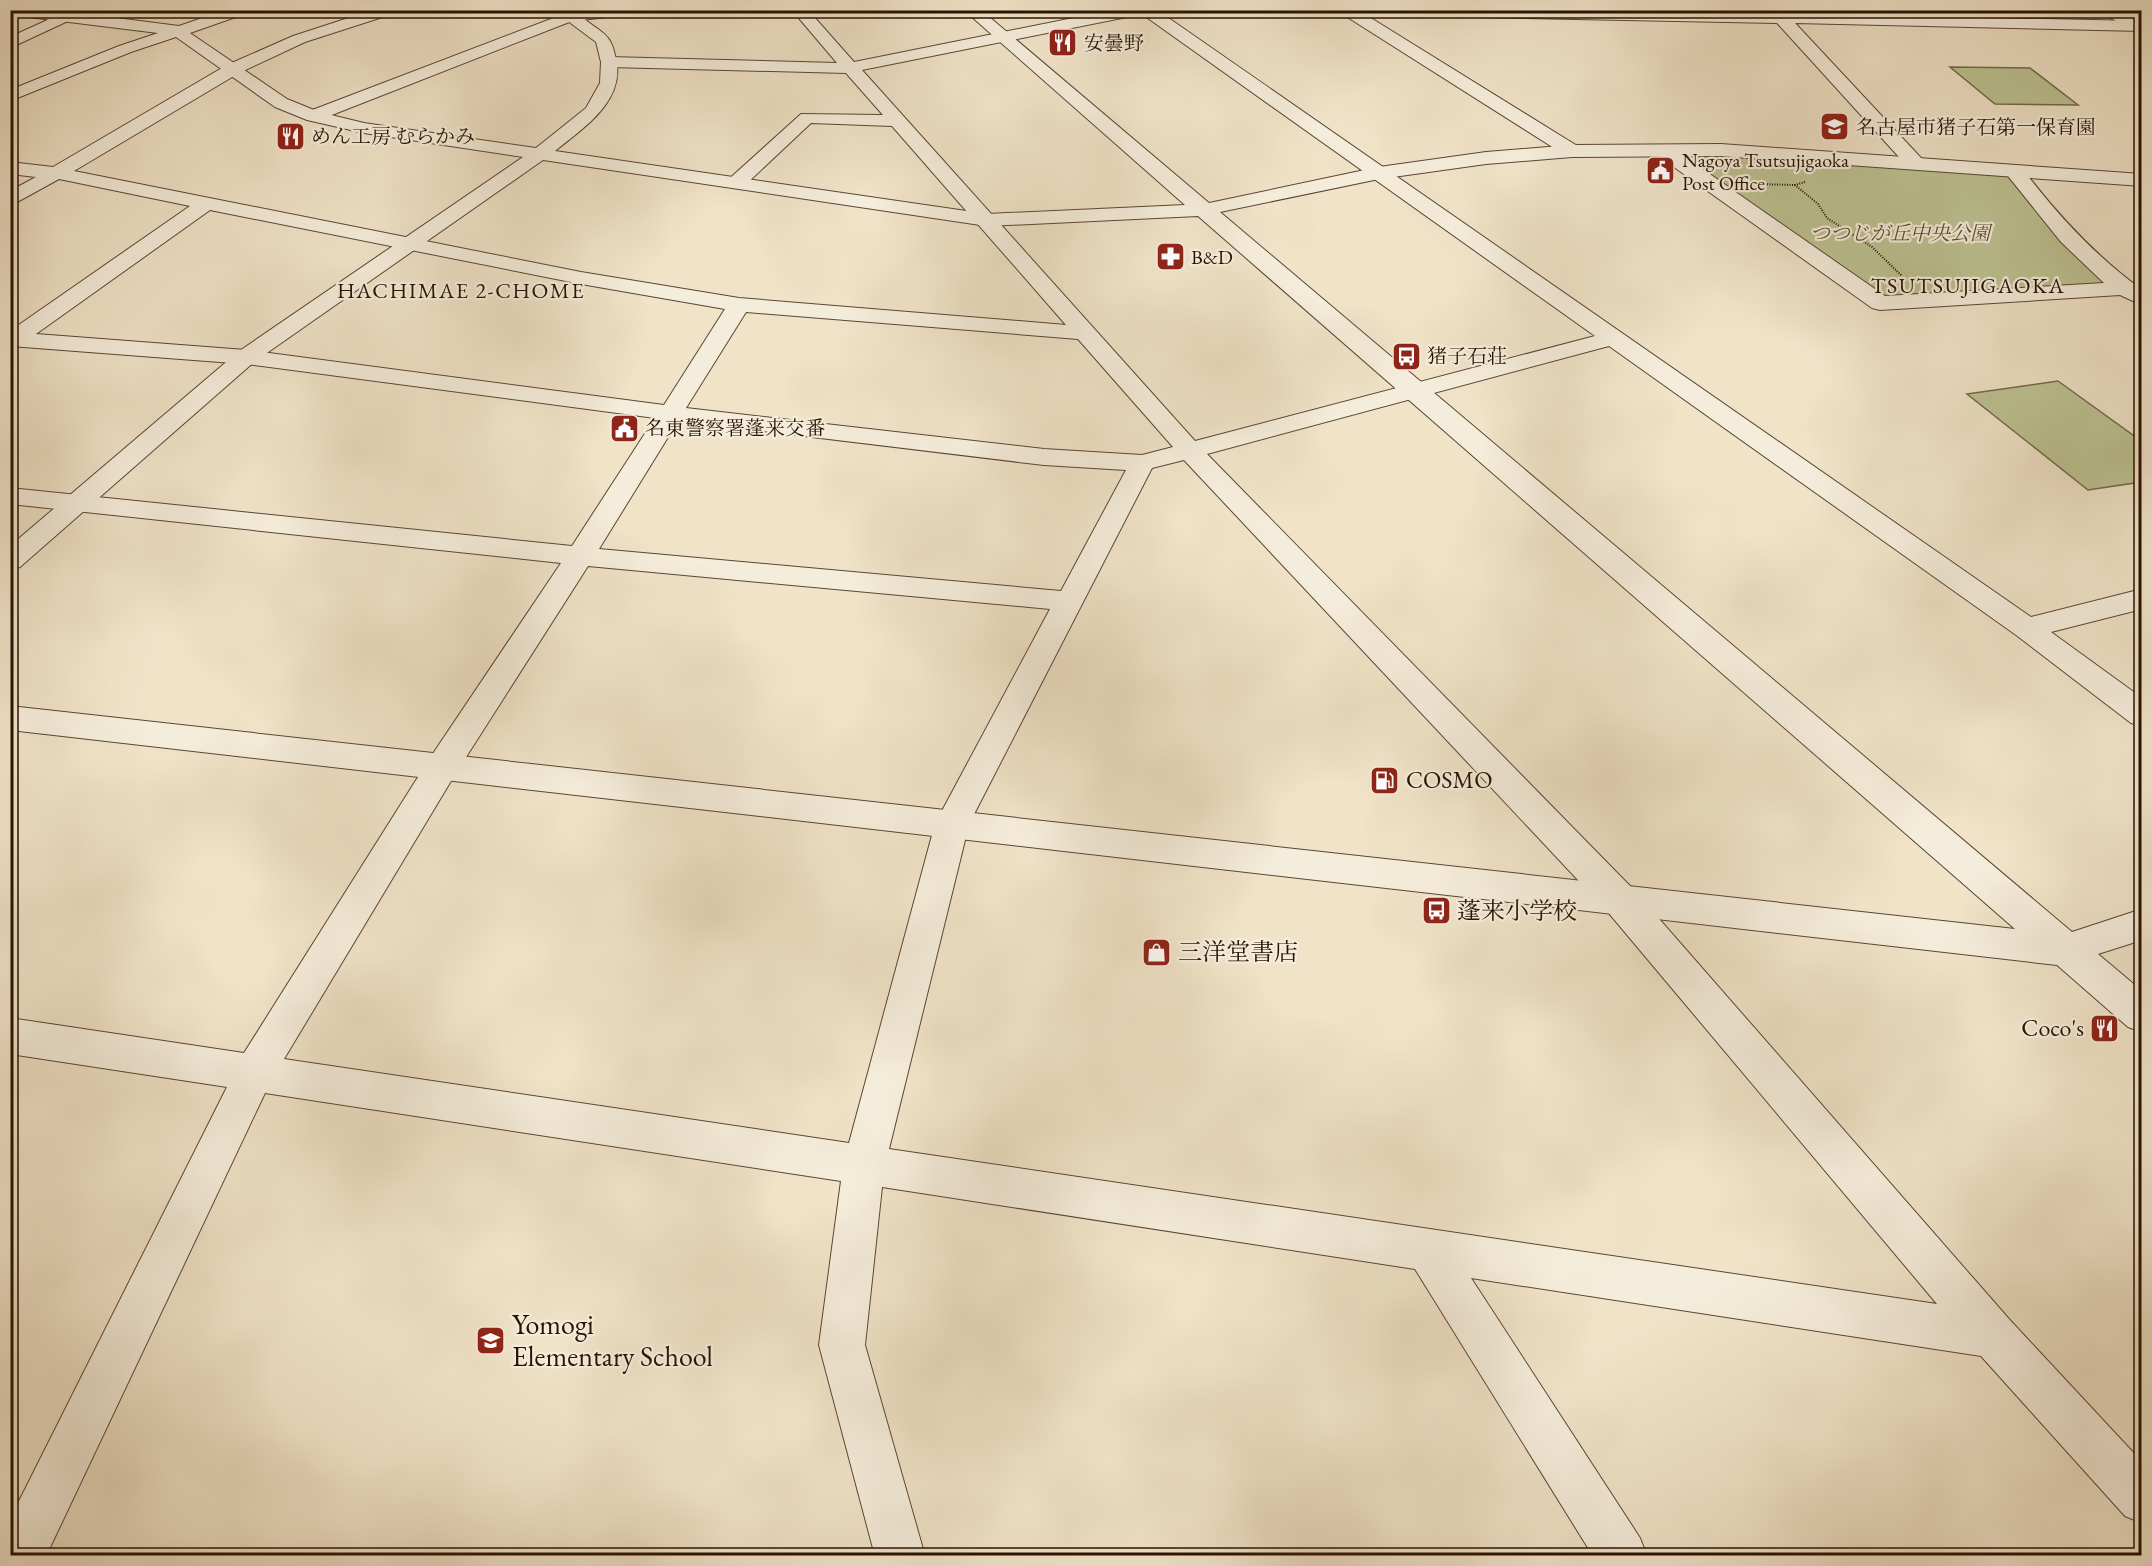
<svg xmlns="http://www.w3.org/2000/svg" width="2152" height="1566" font-family="'EB Garamond','Noto Serif JP',serif">
<style>
.green{fill:#bdc393;stroke:#726a4b;stroke-width:1.5}
.lines{fill:none;stroke-linecap:round;stroke-linejoin:round}
.minor-casing{stroke:#5a4634;stroke-width:2}
.tertiary-casing{stroke:#5a4634;stroke-width:2}
.path{stroke:#281103;stroke-width:2;stroke-dasharray:1 1.5;stroke-linecap:butt}
.minor{fill:#f5eddb;fill-rule:evenodd}
.tertiary{fill:#f5eddb;fill-rule:evenodd}
.labels{text-anchor:middle;stroke-width:4.5;stroke-linejoin:round;paint-order:stroke}
.far-poi-label{font-size:20px;fill:#281103;stroke:#f5eddb;text-anchor:start}
.far-park-label{font-size:20px;font-style:italic;fill:#5c4f35;stroke:#f5eddb}
.far-quarter-label{font-size:22px;letter-spacing:1.5px;fill:#281103;stroke:#f5eddb}
.far-neighbourhood-label{font-size:22px;letter-spacing:1.5px;fill:#281103;stroke:#f5eddb}
.poi-label{font-size:24px;fill:#281103;stroke:#f5eddb;text-anchor:start}
.near-poi-label{font-size:28px;fill:#281103;stroke:#f5eddb;text-anchor:start}
</style>
<rect width="100%" height="100%" fill="#f0e3c8"/>
<filter id="stains"><feTurbulence type="fractalNoise" baseFrequency=".00333" numOctaves="4"/><feColorMatrix values="0 0 0 0 .2 0 0 0 0 .09 0 0 0 0 .02 0 0 0 .5 -.17"/></filter>
<radialGradient id="worn" r=".72"><stop offset=".6" stop-color="#630" stop-opacity="0"/><stop offset="1" stop-color="#630" stop-opacity=".3"/></radialGradient>
<g class="green">
<polygon points="1950,67 2030,68 2078,105 1995,104"/>
<polygon points="1664,151 2014,171 2124,288 1880,303"/>
<polygon points="2058,381 2141,441 2141,482 2088,490 1967,394"/>
</g>
<g class="lines">
<defs>
<g id="minor">
<path d="M373 10H397L395 13 305 42 239 73 74 171 581 272 739 298 1066 325 892 126 811 123 743 187H729L726 183 729 179 801 114 883 115 846 73 609 67 601 62 609 57 837 63 792 10H808L854 62 1113 10H1157L2031 617 2142 589V609L2051 632 2142 698V726L2131 723 2016 635 1609 346 1207 454 1633 889 2009 1319 2142 1462V1523L2125 1516 1981 1356 1471 1278 1640 1538 1647 1556H1593L1415 1269 882 1187 865 1345 925 1556H875L819 1345 841 1181 265 1093 46 1556H10V1519L227 1087 10 1054V1018L244 1053 430 758 561 563 10 504V488L572 546 655 418 246 364 10 346V331L190 206 59 179 10 206V191L36 177 10 174V162L53 167 227 65 293 36ZM1142 14 1595 336 1195 441 862 70ZM210 210 581 284 725 309 664 405 246 350 36 334ZM746 312 1078 339 1173 447 1142 455 1044 449 686 408ZM678 421 1044 465 1126 470 1061 591 599 549ZM1184 460 1607 911 1937 1304 889 1149 969 824 1152 468ZM588 566 1050 609 935 824 849 1143 284 1059 454 776Z"/>
<polygon points="584,10 632,10 625,15 572,21 319,120 307,120 304,116 307,112 564,14"/>
<polygon points="1287,10 1639,10 1769,13 1767,10 1783,10 1786,14 2142,21 2142,31 1795,23 1922,159 1924,163 1922,167 1908,167 1777,23 1366,15 1579,147 1581,151 1579,155 1565,155 1344,15 1294,15"/>
<polygon points="65,12 70,14 73,17 70,20 10,48 10,37"/>
<path d="M1664 145 1671 147 1885 296 2104 283 2061 242 2004 171 2007 167H2021C2056 213 2094 255 2141 289L2142 298 2133 301 2120 295 1880 310 1872 308 1657 155 1655 151 1657 147Z"/>
</g>
<g id="tertiary">
<path d="M10 10H54L179 26 225 10H249L247 13 190 33 287 99 319 112 364 123 536 148 586 108 600 83 601 62 596 42 553 10C577 10 579 16 598 29 609 37 612 42 615 55 628 99 585 127 555 151L987 214 1185 205 964 10H981L1209 203 1379 167 1486 152 1572 145 1721 144 2142 174V186L1721 156 1572 157 1486 164 1379 179 1220 212 2072 932 2142 909V940L2098 954 2142 991V1032L2128 1027 2057 965 10 730V706L2015 929 1198 216 987 226 543 160 254 362 20 567 10 570V546L238 352 523 157 364 133 307 120 275 107 176 37 131 52 10 101V90L119 46 158 33 12 15Z"/>
<polygon points="2095,10 2115,10 2142,23 2142,34"/>
</g>
</defs>
<use href="#minor" class="minor-casing"/>
<use href="#tertiary" class="tertiary-casing"/>
<g class="path">
<polyline points="1805,182 1795,185 1818,204 1827,218 1872,247 1902,276"/>
<polyline points="1757,184 1795,185"/>
</g>
<use href="#minor" class="minor"/>
<use href="#tertiary" class="tertiary"/>
</g>
<defs>
<symbol id="restaurant-square" viewBox="-11 -11 22 22"><rect x="-9" y="-9" width="18" height="18" rx="4" fill="#8f2418" stroke="#f5eddb"/><path d="M-5-6h1v4h1v-4h1v4h1v-4h1v5L-1.5 .5V6h-2V.5L-5-1ZM5-6V6H3V1.5H1.5Q1.5-4 5-6Z" fill="#fff"/></symbol>
<symbol id="school-square" viewBox="-11 -11 22 22"><rect x="-9" y="-9" width="18" height="18" rx="4" fill="#8f2418" stroke="#f5eddb"/><path d="M0-5L7-2L0 1L-7-2ZM-4 1L0 2.5L4 1V4Q0 6-4 4Z" fill="#fff"/></symbol>
<symbol id="civic-square" viewBox="-11 -11 22 22"><rect x="-9" y="-9" width="18" height="18" rx="4" fill="#8f2418" stroke="#f5eddb"/><path d="M-.6-6.5H3V-4.5H.6V-3L4-1V1h2V6H-6V1h2V-1L-.6-3ZM-1.2 2.5V6h2.4V2.5Z" fill="#fff"/></symbol>
<symbol id="pharmacy-square" viewBox="-11 -11 22 22"><rect x="-9" y="-9" width="18" height="18" rx="4" fill="#8f2418" stroke="#f5eddb"/><path d="M-2-6h4v4h4v4h-4v4h-4v-4h-4v-4h4Z" fill="#fff"/></symbol>
<symbol id="bus-square" viewBox="-11 -11 22 22"><rect x="-9" y="-9" width="18" height="18" rx="4" fill="#8f2418" stroke="#f5eddb"/><path d="M-5-6H5V4H4V6H2V4H-2V6H-4V4H-5ZM-3.5-4V0h7V-4ZM-3.5 1.2v1.5H-2V1.2ZM2 1.2v1.5H3.5V1.2Z" fill="#fff"/></symbol>
<symbol id="fuel-square" viewBox="-11 -11 22 22"><rect x="-9" y="-9" width="18" height="18" rx="4" fill="#8f2418" stroke="#f5eddb"/><path d="M-5.5-6h7V0h2V4h1.3V-2.5L3-4.5l.8-.8L6-3V5H2.5V1h-1V6h-7ZM-4.2-4.7v3.2H.2V-4.7Z" fill="#fff"/></symbol>
<symbol id="shop-square" viewBox="-11 -11 22 22"><rect x="-9" y="-9" width="18" height="18" rx="4" fill="#8f2418" stroke="#f5eddb"/><path d="M-5-2.5h2.3a2.7 3.5 0 0 1 5.4 0H5L5.5 6h-11ZM-1.5-2.5h3a1.5 2.3 0 0 0-3 0Z" fill="#fff"/></symbol>
</defs>
<g fill-rule="evenodd">
<use href="#restaurant-square" x="1046" y="26" width="33" height="33"/>
<use href="#school-square" x="1818" y="110" width="33" height="33"/>
<use href="#restaurant-square" x="274" y="120" width="33" height="33"/>
<use href="#civic-square" x="1644" y="154" width="33" height="33"/>
<use href="#pharmacy-square" x="1154" y="240" width="33" height="33"/>
<use href="#bus-square" x="1390" y="340" width="33" height="33"/>
<use href="#civic-square" x="608" y="412" width="33" height="33"/>
<use href="#fuel-square" x="1368" y="764" width="33" height="33"/>
<use href="#bus-square" x="1420" y="894" width="33" height="33"/>
<use href="#shop-square" x="1140" y="936" width="33" height="33"/>
<use href="#restaurant-square" x="2088" y="1012" width="33" height="33"/>
<use href="#school-square" x="474" y="1324" width="33" height="33"/>
</g>
<g class="labels">
<g class="far-poi-label">
<text x="1084" y="50">安曇野</text>
<text x="1856" y="134">名古屋市猪子石第一保育園</text>
<text x="311" y="143">めん工房 むらかみ</text>
<text x="1682" y="167">Nagoya Tsutsujigaoka<tspan x="1682" dy="23">Post Office</tspan></text>
<text x="1191" y="264">B&amp;D</text>
<text x="1427" y="363">猪子石荘</text>
<text x="645" y="435">名東警察署蓬来交番</text>
</g>
<g class="far-park-label">
<text x="1900" y="240">つつじが丘中央公園</text>
</g>
<g class="far-quarter-label">
<text x="1968" y="293">TSUTSUJIGAOKA</text>
</g>
<g class="far-neighbourhood-label">
<text x="461" y="298">HACHIMAE 2-CHOME</text>
</g>
<g class="poi-label">
<text x="1406" y="788">COSMO</text>
<text x="1457" y="919">蓬来小学校</text>
<text x="1178" y="960">三洋堂書店</text>
<text x="2084" y="1036" text-anchor="end">Coco's</text>
</g>
<g class="near-poi-label">
<text x="512" y="1334">Yomogi<tspan x="512" dy="32">Elementary School</tspan></text>
</g>
</g>
<rect width="2152" height="1566" fill="none" stroke="#f0e3c8" stroke-width="36"/>
<rect x="12" y="12" width="2128" height="1542" fill="none" stroke="#281103" stroke-width="3"/>
<rect x="18" y="18" width="2116" height="1530" fill="none" stroke="#281103" stroke-width="1.5"/>
<rect width="100%" height="100%" filter="url(#stains)"/>
<rect width="100%" height="100%" fill="url(#worn)"/>
</svg>
